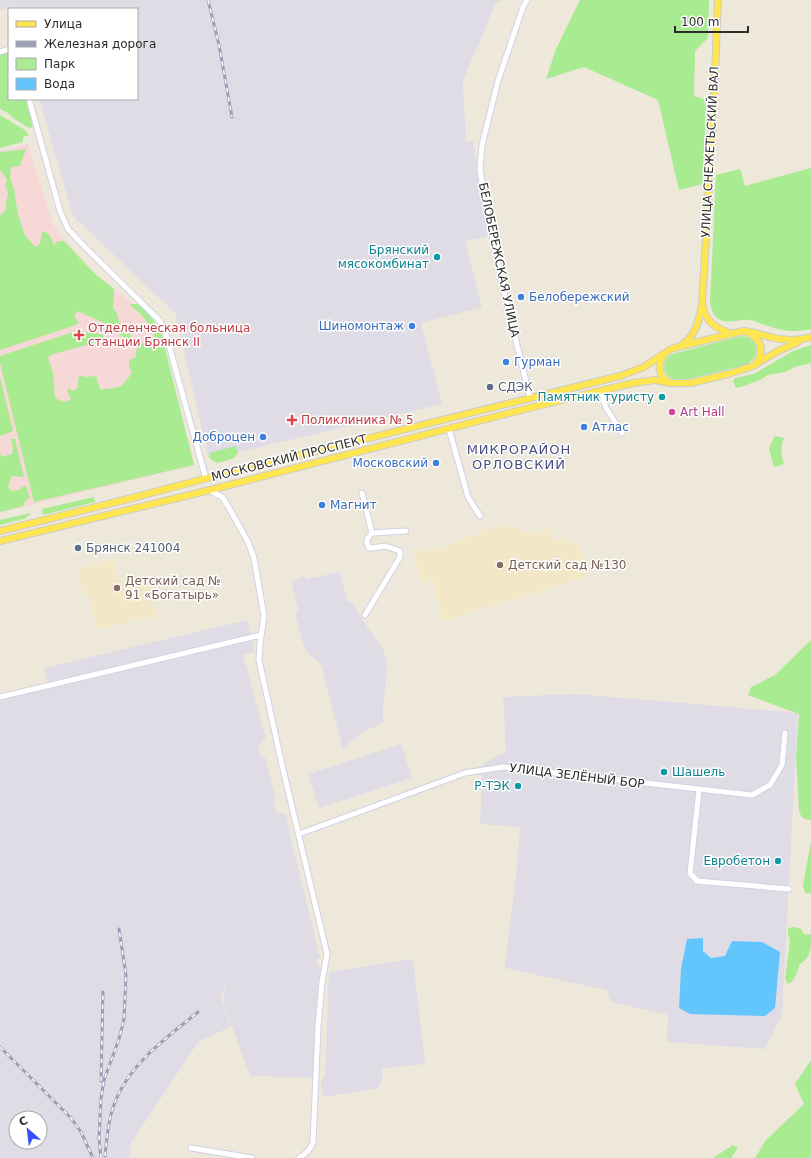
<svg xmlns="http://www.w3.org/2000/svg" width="811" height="1158" font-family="'DejaVu Sans',sans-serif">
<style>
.industrial{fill:#e0dce6;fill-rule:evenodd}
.education{fill:#f2e8c8}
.medical{fill:#f6d9d7}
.green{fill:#a8eb91}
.water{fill:#62c6fc}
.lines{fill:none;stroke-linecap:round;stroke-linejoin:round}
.minor-casing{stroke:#d0d2e5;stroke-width:7}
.major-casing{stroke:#ccc;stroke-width:8}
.minor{stroke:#fff;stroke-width:5}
.major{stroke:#ffe54f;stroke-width:6}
.rail-casing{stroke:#9d9eb7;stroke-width:3}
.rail{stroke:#fff;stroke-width:1.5;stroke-dasharray:4.5;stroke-linecap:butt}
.culture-dot{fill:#0f9aa8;stroke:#fff;stroke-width:1.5}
.shop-dot{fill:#3f7fe0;stroke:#fff;stroke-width:1.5}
.health-dot{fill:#e0444e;stroke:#fff;stroke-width:1.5}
.service-dot{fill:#5c6f8a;stroke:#fff;stroke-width:1.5}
.hotel-dot{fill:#d1479c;stroke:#fff;stroke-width:1.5}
.education-dot{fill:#8d6e63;stroke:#fff;stroke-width:1.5}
.labels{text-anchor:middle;stroke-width:3;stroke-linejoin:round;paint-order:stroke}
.street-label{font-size:12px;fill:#2b2b2b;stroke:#fff}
.culture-label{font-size:12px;fill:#0d838f;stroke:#fff;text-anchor:end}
.shop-label{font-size:12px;fill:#366cbe;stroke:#fff;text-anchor:start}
.health-label{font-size:12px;fill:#be3a42;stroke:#fff;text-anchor:start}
.service-label{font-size:12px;fill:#4e5e75;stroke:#fff;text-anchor:start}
.hotel-label{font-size:12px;fill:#b23c85;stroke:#fff;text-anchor:start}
.education-label{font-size:12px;fill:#785e54;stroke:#fff;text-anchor:start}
.neighbourhood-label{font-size:13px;letter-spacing:1px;fill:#464b81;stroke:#fff}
</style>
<rect width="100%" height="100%" fill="#eee8db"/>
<g class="industrial">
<polygon points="0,0 502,0 496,2 463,81 466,142 473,141 488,236 465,241 482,307 421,323 442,404 209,459 175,313 73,216 39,99 137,99 137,9 13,9 12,6 0,10"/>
<polygon points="340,572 348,602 351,601 368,628 384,651 387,661 386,682 383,705 383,723 361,733 343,749 321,665 305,650 295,614 299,612 291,581 305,576 307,579"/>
<path d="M247 620 255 652 243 655 266 738 258 747 261 758 265 757 276 800 273 802 278 813H285L320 958 315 959 322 971 318 983 313 1078 252 1076 247 1068 225 1007 223 998 226 981 221 998 231 1027 199 1041 131 1143 129 1158H0V697L48 685 44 668ZM16 1118H40V1142H16Z"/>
<polygon points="573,694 649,700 798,713 782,1015 765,1049 667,1042 668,1015 611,1002 607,990 505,968 517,865 520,827 480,824 483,763 506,752 503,697"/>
<polygon points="401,744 412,778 319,808 308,774"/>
<polygon points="413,959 425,1064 381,1069 383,1076 379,1088 323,1097 321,1081 325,1076 329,972"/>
</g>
<g class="education">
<polygon points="512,525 525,534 550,528 553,540 562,537 571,540 572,542 579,543 587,577 443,621 433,580 421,583 414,553 456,543 456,540 478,534 482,530 491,528 497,529"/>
<polygon points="113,560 119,580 150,574 156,616 97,630 88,596 84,597 77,569"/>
</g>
<polygon class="medical" points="28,144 53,224 61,236 96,275 131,302 154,327 162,343 194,465 0,513 0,151"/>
<g class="green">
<polygon points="580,0 709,0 708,38 695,51 694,96 706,100 703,184 679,190 658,100 584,67 546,79 556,49"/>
<polygon points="4,51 9,52 9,99 27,99 33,123 32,128 27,127 13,118 8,113 2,110 0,108 0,53"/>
<polygon points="0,115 25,130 29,135 23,137 23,142 0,148"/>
<polygon points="26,149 20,166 11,167 10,177 14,189 18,215 25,235 35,247 40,244 42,231 49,234 54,245 58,241 64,241 95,274 114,289 114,296 113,308 117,313 119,321 124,332 130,334 132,339 127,340 109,325 77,311 74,316 79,323 73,326 0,350 0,215 5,211 8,192 5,186 7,180 1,171 0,171 0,152"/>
<path d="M811 168V329C795 333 781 331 765 325 761 324 756 321 751 320 741 319 729 324 720 320 713 316 711 309 710 302L716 175 740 169 745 186Z"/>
<path d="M129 304H137C148 311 154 321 161 332L194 465 34 502 0 363V356L76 331 102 334 106 340 53 354 48 357 53 373 55 398 64 402 71 399 67 391 69 388 73 391 78 388V378L81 375 85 377 92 376 97 377V381L101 390C121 386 119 391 132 373L129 367V360L136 357C135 350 137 347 143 343L155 349 157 346C155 341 154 335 152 330 147 320 138 311 129 304Z"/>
<path d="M741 336C760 338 762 357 745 365L681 381C665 382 657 363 672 354Z"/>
<polygon points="811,345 811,363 795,367 785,372 768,375 762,379 744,386 736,388 733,381 735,378 754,374 793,351"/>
<polygon points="0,377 13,431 0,436"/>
<path d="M775 436 784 438C780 448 781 454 784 464L774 467 769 448Z"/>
<polygon points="11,439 15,439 24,477 12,476 8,486 11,491 19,490 22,487 26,486 30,498 26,500 23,506 0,512 0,453 2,457 12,454 13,448"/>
<polygon points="236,446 238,453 234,458 218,463 213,461 210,458 209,453"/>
<polygon points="94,497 95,502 43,515 42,509"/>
<polygon points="30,513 30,515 24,519 0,525 0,520"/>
<polygon points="811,640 811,820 805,819 801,816 799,810 796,757 799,714 748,695 751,687 775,675"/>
<polygon points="811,842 811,893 805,893 803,886"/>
<path d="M794 927 801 929 805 935 811 934C811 948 811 958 800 964 797 971 795 982 788 984L785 979 790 940 788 934V928Z"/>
<polygon points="811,1060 811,1158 755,1158 766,1140 804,1104 795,1084"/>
<polygon points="733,1145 738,1148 731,1158 713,1158"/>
</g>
<polygon class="water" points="703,938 703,951 711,958 725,956 732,941 762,942 780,952 775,1008 765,1016 690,1014 679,1008 681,969 687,939"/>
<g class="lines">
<defs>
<g id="minor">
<polyline points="527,0 523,7 498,81 482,145 480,170 485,201 502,284 530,398"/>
<polyline points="0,52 9,49"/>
<polyline points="29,99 60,211 68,229 86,248 159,320 165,331 206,479"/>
<polyline points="601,391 606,408 622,433"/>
<polyline points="449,429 468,497 480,516"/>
<path d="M209 490 222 497 228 506 248 542 254 558 264 616 260 643 259 660 282 765 327 954 322 982 318 1027 313 1143C310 1150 306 1154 299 1158"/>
<polyline points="362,493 372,533 406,531"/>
<polyline points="365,615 400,557 400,551 385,546 373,548 369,548 367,543 367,539 372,533"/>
<polyline points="0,697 261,635"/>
<polyline points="699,790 690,873 697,881 789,889"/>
<polyline points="299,834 465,773 503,767 752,795 770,785 782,765 785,733"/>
<polyline points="191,1148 252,1158"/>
</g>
<g id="major">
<path d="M703 307C706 323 718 329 732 334"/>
<path d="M748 333C761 339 765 351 756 363"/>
<path d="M683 344C697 334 699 319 702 304L713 121 718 0"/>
<path d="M664 355C657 364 658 375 668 382"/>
<path d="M0 531 132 498 196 481 620 376 644 367 671 349 678 347 743 331C753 331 761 335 770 337 784 341 798 341 811 337"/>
<polyline points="0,541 198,493 537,406 633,383 655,380 670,383 691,383 728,374 753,366 776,352 798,342"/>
</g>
</defs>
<use href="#minor" class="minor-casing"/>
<use href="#major" class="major-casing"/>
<use href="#minor" class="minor"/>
<use href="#major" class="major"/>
<defs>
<g id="rail">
<polyline points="208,0 219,45 232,117"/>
<polyline points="0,1047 71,1118 81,1132 93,1158"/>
<polyline points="101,1081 103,992"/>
<path d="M105 1156C107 1135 109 1112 119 1093 136 1059 169 1036 198 1012"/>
<polyline points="101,1158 99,1139 101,1099 104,1080 119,1039 124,1019 126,975 119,929"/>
</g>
</defs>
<use href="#rail" class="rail-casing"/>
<use href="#rail" class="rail"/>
</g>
<g class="culture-dot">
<circle cx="437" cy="257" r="4"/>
<circle cx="662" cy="397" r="4"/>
<circle cx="664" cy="772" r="4"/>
<circle cx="518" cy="786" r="4"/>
<circle cx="778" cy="861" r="4"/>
</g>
<g class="shop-dot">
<circle cx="521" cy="297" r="4"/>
<circle cx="412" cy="326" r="4"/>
<circle cx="506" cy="362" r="4"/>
<circle cx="584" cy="427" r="4"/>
<circle cx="263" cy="437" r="4"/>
<circle cx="436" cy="463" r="4"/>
<circle cx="322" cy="505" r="4"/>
</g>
<g class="health-dot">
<path d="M77 329h4v4h4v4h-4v4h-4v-4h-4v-4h4z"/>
<path d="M290 414h4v4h4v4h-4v4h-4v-4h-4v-4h4z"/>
</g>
<g class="service-dot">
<circle cx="490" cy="387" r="4"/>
<circle cx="78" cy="548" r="4"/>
</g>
<circle class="hotel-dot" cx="672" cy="412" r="4"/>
<g class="education-dot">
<circle cx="500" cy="565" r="4"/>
<circle cx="117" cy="588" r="4"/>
</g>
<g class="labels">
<g class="street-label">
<text transform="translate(710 152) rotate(-87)" y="4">УЛИЦА СНЕЖЕТЬСКИЙ ВАЛ</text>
<text transform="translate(499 260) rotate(78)" y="4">БЕЛОБЕРЕЖСКАЯ УЛИЦА</text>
<text transform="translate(289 458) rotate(-14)" y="4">МОСКОВСКИЙ ПРОСПЕКТ</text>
<text transform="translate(577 776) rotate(7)" y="4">УЛИЦА ЗЕЛЁНЫЙ БОР</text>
</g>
<g class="culture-label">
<text x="429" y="254">Брянский<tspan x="429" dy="14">мясокомбинат</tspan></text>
<text x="654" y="401">Памятник туристу</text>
<text x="672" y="776" text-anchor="start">Шашель</text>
<text x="510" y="790">Р-ТЭК</text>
<text x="770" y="865">Евробетон</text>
</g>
<g class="shop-label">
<text x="529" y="301">Белобережский</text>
<text x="404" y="330" text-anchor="end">Шиномонтаж</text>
<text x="514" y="366">Гурман</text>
<text x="592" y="431">Атлас</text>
<text x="255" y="441" text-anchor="end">Доброцен</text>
<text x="428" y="467" text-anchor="end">Московский</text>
<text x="330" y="509">Магнит</text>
</g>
<g class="health-label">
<text x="88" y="332">Отделенческая больница<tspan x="88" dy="14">станции Брянск II</tspan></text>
<text x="301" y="424">Поликлиника № 5</text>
</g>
<g class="service-label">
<text x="498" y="391">СДЭК</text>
<text x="86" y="552">Брянск 241004</text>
</g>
<g class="hotel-label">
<text x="680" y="416">Art Hall</text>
</g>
<g class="education-label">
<text x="508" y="569">Детский сад №130</text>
<text x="125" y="585">Детский сад №<tspan x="125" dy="14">91 «Богатырь»</tspan></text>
</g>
<g class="neighbourhood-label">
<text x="519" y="454">МИКРОРАЙОН<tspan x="519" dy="15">ОРЛОВСКИЙ</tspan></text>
</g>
</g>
<rect x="8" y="8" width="130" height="92" fill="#ffffff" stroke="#aaaaaa"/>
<rect x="16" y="21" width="20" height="6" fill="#ffe54f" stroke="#aaaaaa"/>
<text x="44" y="28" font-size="12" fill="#2b2b2b">Улица</text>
<rect x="16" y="41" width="20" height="6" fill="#9d9eb7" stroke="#aaaaaa"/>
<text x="44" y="48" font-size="12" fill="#2b2b2b">Железная дорога</text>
<rect x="16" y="58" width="20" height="12" fill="#a8eb91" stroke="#aaaaaa"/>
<text x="44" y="68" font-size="12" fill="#2b2b2b">Парк</text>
<rect x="16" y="78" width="20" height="12" fill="#62c6fc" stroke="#aaaaaa"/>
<text x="44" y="88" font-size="12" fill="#2b2b2b">Вода</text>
<g transform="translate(28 1130) rotate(332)"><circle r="19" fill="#ffffff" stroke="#aaaaaa"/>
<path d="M0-3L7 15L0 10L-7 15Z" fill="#374bff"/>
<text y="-6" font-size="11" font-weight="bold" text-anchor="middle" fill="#2b2b2b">С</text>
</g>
<path d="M675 26v6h73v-6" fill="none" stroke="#2b2b2b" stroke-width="2"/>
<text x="681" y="26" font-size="12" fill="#2b2b2b" stroke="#ffffff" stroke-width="3" paint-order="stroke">100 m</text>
</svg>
